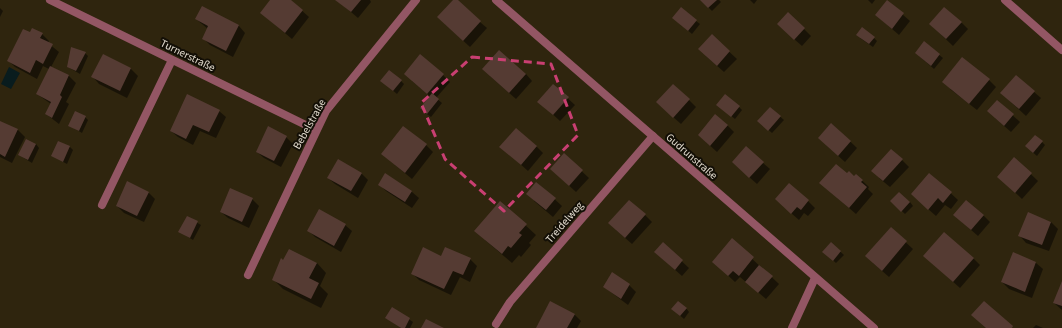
<svg xmlns="http://www.w3.org/2000/svg" width="1062" height="328" font-family="'Source Sans 3',sans-serif">
<style>
.water{fill:#091c1e}
.shadow{fill:#0007}
.building{fill:#553b33}
.lines{fill:none;stroke-linecap:round;stroke-linejoin:round}
.lane{stroke:#935664;stroke-width:8}
.street{stroke:#935664;stroke-width:8}
.marked{fill:none;stroke:#c93f72;stroke-width:3;stroke-dasharray:8 5;stroke-linejoin:round}
.labels{text-anchor:middle;stroke-width:4;stroke-linejoin:round;paint-order:stroke}
.street-label{font-size:11px;fill:#e3dccf;stroke:#130f06}
</style>
<rect width="100%" height="100%" fill="#2f250e"/>
<polygon class="water" points="9,67 20,73 11,89 1,84"/>
<g class="shadow">
<polygon points="272,0 290,0 309,17 292,39 261,13"/>
<polygon points="337,0 370,0 371,2 358,18"/>
<polygon points="454,0 487,28 470,47 445,24"/>
<polygon points="701,0 719,0 721,2 712,11"/>
<polygon points="750,0 757,0 754,4"/>
<polygon points="868,0 875,0 872,4"/>
<polygon points="887,1 910,21 899,35 876,15"/>
<polygon points="0,8 3,11 0,17"/>
<polygon points="203,8 239,26 245,33 233,57 210,45 203,38 208,29 196,19"/>
<polygon points="788,13 811,36 802,46 785,31"/>
<polygon points="677,21 696,21 700,24 692,34"/>
<polygon points="961,22 968,29 953,46 930,24"/>
<polygon points="30,34 42,34 49,41 48,43 59,52 51,67 69,76 76,83 66,102 69,104 59,124 46,114 51,104 37,94 49,69 43,66 37,79 15,67 8,60"/>
<polygon points="712,36 737,59 724,72 706,56"/>
<polygon points="860,38 874,38 877,41 873,47"/>
<polygon points="924,43 943,58 934,69 919,56"/>
<polygon points="85,53 88,56 80,74 68,67"/>
<polygon points="103,55 131,69 138,76 127,98 99,84 93,77"/>
<polygon points="526,74 532,81 516,99 490,76"/>
<polygon points="443,75 450,82 436,98 442,103 431,117 424,112 431,97 412,81"/>
<polygon points="989,80 996,87 977,110 950,89"/>
<polygon points="401,81 404,84 397,94 385,84"/>
<polygon points="553,85 575,105 560,121 546,108"/>
<polygon points="1034,92 1041,98 1026,116 1001,93"/>
<polygon points="689,100 696,107 681,124 664,109"/>
<polygon points="997,101 1020,122 1011,132 995,118"/>
<polygon points="739,107 742,110 735,119 721,108"/>
<polygon points="770,108 784,120 772,133 762,124"/>
<polygon points="219,111 226,117 216,138 200,131 193,145 178,137 171,131"/>
<polygon points="85,117 88,120 82,133 69,125"/>
<polygon points="0,122 18,130 25,137 12,163 0,157"/>
<polygon points="832,124 857,148 845,162 826,145"/>
<polygon points="727,125 734,132 717,152 706,142"/>
<polygon points="286,137 293,144 281,167 264,158 257,152"/>
<polygon points="1042,142 1045,145 1037,156 1030,150"/>
<polygon points="36,144 39,148 32,163 19,155"/>
<polygon points="426,145 433,152 412,179 382,154"/>
<polygon points="536,146 543,153 528,171 508,153"/>
<polygon points="70,147 73,150 67,164 52,156"/>
<polygon points="564,155 589,178 576,192 551,169"/>
<polygon points="1014,158 1038,181 1022,199 1005,183"/>
<polygon points="902,160 909,167 890,187 879,178"/>
<polygon points="763,163 770,169 757,184 740,169"/>
<polygon points="361,173 368,180 358,198 335,184 328,178"/>
<polygon points="930,174 958,200 951,209 945,205 936,216 919,201"/>
<polygon points="385,175 412,192 419,198 412,208 386,191 379,184"/>
<polygon points="847,175 854,177 856,175 869,187 868,189 873,194 856,214 820,183"/>
<polygon points="537,183 562,206 553,217 534,201"/>
<polygon points="148,192 155,199 144,222 124,213 117,206"/>
<polygon points="252,199 259,206 249,228 228,218 221,212"/>
<polygon points="808,201 815,208 808,216 804,213 799,220 783,206"/>
<polygon points="891,201 910,202 913,206 905,214"/>
<polygon points="500,202 536,235 529,243 531,245 521,257 519,255 512,263 485,240"/>
<polygon points="1028,214 1051,222 1058,229 1049,251 1026,243 1020,236"/>
<polygon points="645,215 652,222 632,244 616,230"/>
<polygon points="954,215 983,215 990,222 978,236"/>
<polygon points="187,217 201,225 193,240 180,232"/>
<polygon points="345,225 352,231 341,252 315,237 308,230"/>
<polygon points="891,229 913,249 889,277 873,263"/>
<polygon points="732,240 779,284 766,299 740,277 735,282 720,268"/>
<polygon points="831,243 844,255 836,263 827,255"/>
<polygon points="663,244 689,268 682,276 655,252"/>
<polygon points="1013,254 1036,263 1043,269 1032,298 1009,289 1002,282"/>
<polygon points="973,258 980,265 960,288 932,263"/>
<polygon points="470,259 477,266 470,282 460,277 451,295 419,280 412,273"/>
<polygon points="317,263 326,273 320,286 328,294 321,308 283,289 274,280"/>
<polygon points="1062,283 1062,310 1054,303"/>
<polygon points="629,285 636,292 628,305 604,287"/>
<polygon points="392,308 413,322 410,328 401,328 386,318"/>
<polygon points="686,308 689,312 684,319 676,312"/>
<polygon points="574,314 581,321 577,328 537,328"/>
<polygon points="1036,325 1043,328 1033,328"/>
</g>
<g class="building">
<polygon points="270,0 291,0 303,10 285,33 260,13"/>
<polygon points="335,0 361,0 351,12"/>
<polygon points="453,0 458,0 481,21 463,41 437,17"/>
<polygon points="700,0 717,0 708,8"/>
<polygon points="887,0 904,13 892,29 875,15"/>
<polygon points="202,6 239,25 226,51 202,39 208,26 195,19"/>
<polygon points="681,7 697,20 688,31 672,18"/>
<polygon points="944,7 962,22 946,39 929,24"/>
<polygon points="788,12 805,28 794,40 777,24"/>
<polygon points="862,27 875,37 869,44 856,35"/>
<polygon points="32,28 43,33 40,38 53,44 43,64 36,60 30,73 7,61 23,29 30,32"/>
<polygon points="712,34 730,51 717,66 698,49"/>
<polygon points="924,41 940,54 931,66 915,53"/>
<polygon points="71,47 86,52 76,71 67,67"/>
<polygon points="499,50 526,74 509,93 482,69"/>
<polygon points="103,54 131,68 120,91 91,77"/>
<polygon points="420,54 444,74 427,94 404,74"/>
<polygon points="962,57 990,79 969,104 942,82"/>
<polygon points="50,66 69,75 60,95 62,97 52,118 45,114 51,102 36,94"/>
<polygon points="389,70 402,80 393,91 380,81"/>
<polygon points="1016,75 1035,91 1019,109 1000,93"/>
<polygon points="553,84 569,97 553,115 537,102"/>
<polygon points="673,84 690,99 673,118 656,102"/>
<polygon points="432,93 439,99 427,114 420,108"/>
<polygon points="187,94 220,110 209,132 193,125 186,139 170,131"/>
<polygon points="725,94 740,106 731,117 716,105"/>
<polygon points="997,100 1014,114 1004,126 987,111"/>
<polygon points="770,107 781,116 768,131 757,121"/>
<polygon points="75,111 86,116 79,131 68,126"/>
<polygon points="715,114 728,125 710,146 698,135"/>
<polygon points="0,121 18,129 5,157 0,154"/>
<polygon points="831,123 851,141 838,156 818,138"/>
<polygon points="268,126 287,136 274,161 256,152"/>
<polygon points="403,126 427,144 405,173 381,154"/>
<polygon points="516,128 537,146 521,165 499,147"/>
<polygon points="1035,135 1043,141 1033,153 1025,146"/>
<polygon points="26,139 36,144 28,160 18,155"/>
<polygon points="58,141 70,146 63,162 51,156"/>
<polygon points="746,146 764,162 749,178 732,162"/>
<polygon points="891,149 903,159 883,181 871,171"/>
<polygon points="564,153 583,170 569,186 550,169"/>
<polygon points="1014,157 1032,173 1015,193 997,177"/>
<polygon points="338,159 362,173 351,191 327,178"/>
<polygon points="836,164 847,173 849,171 854,176 856,174 863,180 861,182 867,187 849,208 819,183"/>
<polygon points="385,173 412,191 405,202 378,185"/>
<polygon points="929,173 952,192 943,203 938,198 928,210 911,194"/>
<polygon points="127,181 149,192 137,216 116,206"/>
<polygon points="536,182 556,198 546,210 526,194"/>
<polygon points="789,183 809,200 801,210 797,207 791,214 775,199"/>
<polygon points="230,188 253,198 242,222 220,212"/>
<polygon points="899,192 910,202 901,212 890,201"/>
<polygon points="629,200 646,214 625,238 608,223"/>
<polygon points="966,200 984,215 971,230 953,215"/>
<polygon points="500,201 527,224 519,233 522,235 511,248 508,246 502,254 474,231"/>
<polygon points="319,209 346,224 334,246 307,231"/>
<polygon points="1028,212 1051,222 1042,245 1018,236"/>
<polygon points="187,216 198,221 190,238 178,232"/>
<polygon points="891,227 907,241 882,271 865,256"/>
<polygon points="944,232 974,258 953,282 923,256"/>
<polygon points="732,238 754,257 739,276 733,271 728,276 712,262"/>
<polygon points="663,242 683,260 675,270 654,252"/>
<polygon points="831,242 841,251 833,261 822,252"/>
<polygon points="423,247 441,256 445,247 471,258 463,275 453,271 444,289 411,274"/>
<polygon points="289,249 317,263 309,278 319,283 311,299 272,280 281,258 283,260"/>
<polygon points="1013,252 1036,262 1025,292 1001,282"/>
<polygon points="759,265 773,276 758,293 745,282"/>
<polygon points="612,272 630,284 621,299 603,287"/>
<polygon points="1062,281 1062,306 1053,303"/>
<polygon points="550,301 575,314 567,328 536,328"/>
<polygon points="678,301 687,308 680,316 671,309"/>
<polygon points="984,301 1013,326 1012,328 986,328 971,315"/>
<polygon points="392,307 410,318 405,328 401,328 385,318"/>
<polygon points="426,319 444,328 421,328"/>
</g>
<g class="lines">
<polyline class="lane" points="102,205 172,60"/>
<g class="street">
<polyline points="50,0 316,130"/>
<polyline points="496,0 874,328"/>
<polyline points="1005,0 1062,50"/>
<polyline points="248,275 326,111 416,0"/>
<polyline points="496,324 510,302 653,136"/>
<polyline points="792,328 815,278"/>
</g>
</g>
<path class="marked" d="M472 57 551 64 578 135 504 211 445 159 421 103Z"/>
<g class="labels">
<g class="street-label">
<text transform="translate(188 55) rotate(26)" y="4">Turnerstraße</text>
<text transform="translate(309 124) rotate(-61)" y="4">Bebelstraße</text>
<text transform="translate(692 156) rotate(41)" y="4">Gudrunstraße</text>
<text transform="translate(564 222) rotate(-49)" y="4">Treidelweg</text>
</g>
</g>
</svg>
